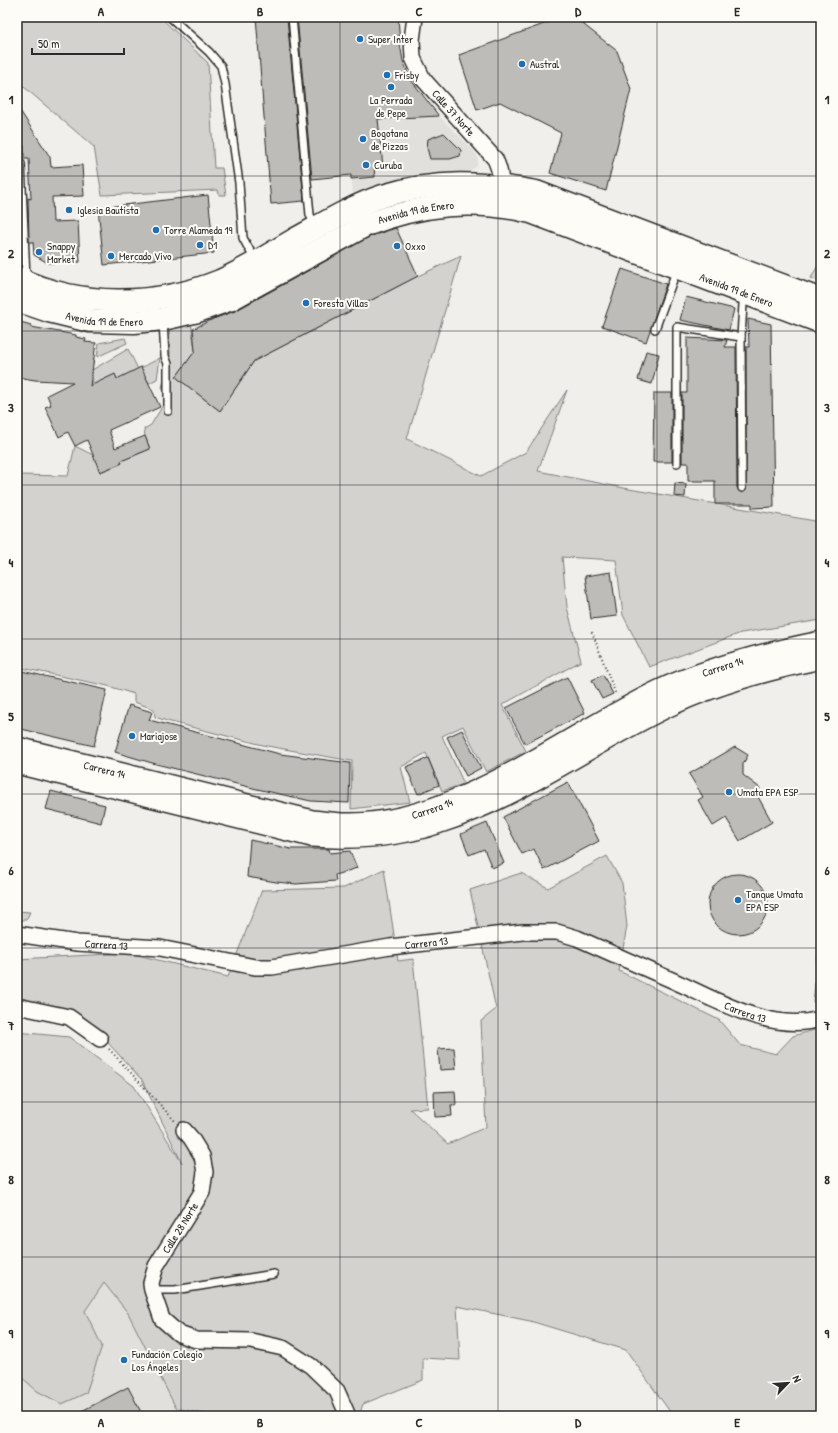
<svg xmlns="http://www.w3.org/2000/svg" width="838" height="1433" font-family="'Patrick Hand',sans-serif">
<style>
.built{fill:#e1e0dc}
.green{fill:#d3d2cf;stroke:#7f7e7d}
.building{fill:#bdbcb8;stroke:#2b2b2b}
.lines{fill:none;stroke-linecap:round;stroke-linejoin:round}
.lane-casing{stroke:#2b2b2b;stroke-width:10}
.street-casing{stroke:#2b2b2b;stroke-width:18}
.secondary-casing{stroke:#2b2b2b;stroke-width:24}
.primary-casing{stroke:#2b2b2b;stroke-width:25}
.path{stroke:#2b2b2b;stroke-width:2;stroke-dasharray:1 3;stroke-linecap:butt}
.lane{stroke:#fdfcf7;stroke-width:7}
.street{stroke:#fdfcf7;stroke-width:15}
.secondary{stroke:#fdfcf7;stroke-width:21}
.primary{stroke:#fdfcf7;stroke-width:22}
.grid{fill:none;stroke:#2b2b2b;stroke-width:1;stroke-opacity:0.55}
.poi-dot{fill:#1f6fb2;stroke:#fdfcf7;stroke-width:1.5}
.labels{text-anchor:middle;stroke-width:4;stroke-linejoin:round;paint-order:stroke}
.poi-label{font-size:11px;fill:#2b2b2b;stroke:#fdfcf7;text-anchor:start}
.street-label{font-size:11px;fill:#2b2b2b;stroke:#fdfcf7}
.neatline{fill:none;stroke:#2b2b2b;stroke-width:1.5}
.grid-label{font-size:13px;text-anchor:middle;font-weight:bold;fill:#2b2b2b}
</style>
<rect width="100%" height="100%" fill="#f0efeb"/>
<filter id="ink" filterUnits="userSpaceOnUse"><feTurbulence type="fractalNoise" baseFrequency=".025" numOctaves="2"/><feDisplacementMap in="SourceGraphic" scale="8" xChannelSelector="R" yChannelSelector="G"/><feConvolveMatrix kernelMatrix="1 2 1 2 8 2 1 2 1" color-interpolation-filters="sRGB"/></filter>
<g filter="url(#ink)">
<g class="built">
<polygon points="337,17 398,17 400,43 403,61 411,80 438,115 475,152 478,158 477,166 469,172 413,176 375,185 353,194"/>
<polygon points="104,1283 128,1313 176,1408 214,1416 17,1416 17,1373 37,1391 102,1346 85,1311"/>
</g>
<g class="green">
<polygon points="17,17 160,17 208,63 214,168 222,168 226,195 219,195 218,190 102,195 94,147 17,81"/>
<polygon points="461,256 407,439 481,476 526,452 567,390 538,471 629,489 821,522 821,620 741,633 649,667 623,615 616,560 562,557 567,607 581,661 502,705 526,751 486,772 463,726 442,736 464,784 442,791 426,753 401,767 410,802 351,809 352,761 267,746 167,721 155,717 154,709 134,702 134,694 108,686 17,667 17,475 68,476 75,446 93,455 100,472 121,464 121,461 150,449 145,436 144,429 151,425 168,397 162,388 170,354 169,327 191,321 195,351 176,377 220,411 254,361 418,276"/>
<polygon points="821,260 821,282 811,278"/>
<polygon points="125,338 127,343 97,357 99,343"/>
<polygon points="128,349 138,369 117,379 115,375 93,385 92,370"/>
<polygon points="160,358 157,379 149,383 141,368"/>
<polygon points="607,856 622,883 627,926 619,971 719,1020 740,1045 776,1054 793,1036 821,1028 821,1416 673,1416 626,1350 530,1321 457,1306 460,1360 423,1358 423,1380 363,1404 359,1416 214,1416 176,1408 128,1313 104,1283 85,1311 102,1346 86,1393 62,1404 37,1391 17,1373 17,1032 69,1037 134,1086 182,1163 141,1078 141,1079 87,1020 17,999 17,959 129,953 228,977 262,890 344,888 384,869 398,961 413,959 428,1108 410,1109 448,1144 486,1127 481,1021 496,1009 470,890 521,873 548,888"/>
<polygon points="17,911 30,912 26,920 17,920"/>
<polygon points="821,923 821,1003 813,1002"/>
</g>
<g class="building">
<polygon points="256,17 287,17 304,201 271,204"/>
<polygon points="297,17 398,17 400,44 403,61 411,80 439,116 378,119 383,167 374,167 375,177 351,179 351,175 312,179"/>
<polygon points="563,17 574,17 617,51 631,89 606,191 550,173 561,133 500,102 477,110 459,55"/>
<polygon points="17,106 50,157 51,167 82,165 84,196 52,197 53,222 78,221 80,262 48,263 34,255 33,242 29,242 28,198 31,199 29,159 24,159 24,146 17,147"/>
<polygon points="444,133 461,150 460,156 450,159 430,159 427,148 428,139"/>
<polygon points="208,195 214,253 104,265 98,208"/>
<polygon points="17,198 18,198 19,241 17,241"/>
<polygon points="396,228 418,276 254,361 220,411 176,377 195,351 193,329 213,319 235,311 371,236"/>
<polygon points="622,269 666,284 646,342 602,326"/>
<polygon points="686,297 734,309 729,330 680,320"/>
<polygon points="748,319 771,324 774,507 752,508 752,504 715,504 715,481 688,481 688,463 682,463 682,393 687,393 687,338 727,340 725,347 736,347 737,488 742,493 746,490 746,347 749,347"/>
<polygon points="17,321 31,325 31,327 76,335 76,337 86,339 85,342 96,343 90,386 115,374 117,379 141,367 160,407 109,430 115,448 145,436 150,449 121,461 122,463 100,472 87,440 75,446 68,432 59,437 45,407 51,405 47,395 73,382 35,380 17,377"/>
<polygon points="646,351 659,354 652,384 638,380"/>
<polygon points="654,393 672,393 672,462 653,462"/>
<polygon points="675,483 686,484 685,497 674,496"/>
<polygon points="611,572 617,616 591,619 585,576"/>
<polygon points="17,670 107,690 94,746 17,728"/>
<polygon points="603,675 613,694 602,699 592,680"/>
<polygon points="567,677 585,713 525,744 506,708"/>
<polygon points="129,705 152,712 149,720 280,754 350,763 349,803 311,801 257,789 152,763 115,752"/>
<polygon points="462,730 481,768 466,776 447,737"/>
<polygon points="735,747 748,755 743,764 743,775 760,788 757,795 772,822 740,841 726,818 713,826 698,800 703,797 689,774"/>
<polygon points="428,758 439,785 418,794 406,767"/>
<polygon points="568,782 599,841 544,870 534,849 522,854 503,817"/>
<polygon points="51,791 105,805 101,823 46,809"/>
<polygon points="487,823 504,863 492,868 484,849 469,855 461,834"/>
<polygon points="250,840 291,849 329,849 330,853 350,851 357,868 335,875 336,881 296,884 276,882 247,877"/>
<circle cx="738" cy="904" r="30"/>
<polygon points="454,1048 456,1069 440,1070 438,1049"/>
<polygon points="455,1091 456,1105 451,1105 452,1116 435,1117 434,1092"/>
<polygon points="128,1387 143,1416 72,1416"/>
</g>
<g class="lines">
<defs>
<g id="lane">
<polyline points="170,17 209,52 221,66 225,84 239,183 243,238 255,260"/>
<polyline points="292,17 310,215 315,225"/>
<polyline points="21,164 26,278"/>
<polyline points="163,322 165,356 168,364 168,411"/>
<polyline points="655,329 677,269"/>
<polyline points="677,463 677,327 741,337"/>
<polyline points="742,488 741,337 743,304 746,295"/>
<polyline points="152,1290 175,1290 274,1274"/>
</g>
<g id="street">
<path id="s1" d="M415 17 412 40 413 58 423 79 495 159C501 172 502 181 498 195"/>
<path id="s2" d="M17 934 77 943 160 948 255 967H272L390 947 523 932H557L577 938C609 952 642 967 674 981 719 1001 770 1033 821 1019"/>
<polyline points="17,1006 69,1017 100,1039"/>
<polyline points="184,1130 191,1138 202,1156 205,1172 202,1192 156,1266 151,1283 152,1290 162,1319 179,1334 196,1340 251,1341 283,1348 311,1366 337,1391 348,1416"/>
</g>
<g id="secondary">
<path id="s3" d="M17 748 312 821C323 822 335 824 346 824 453 827 565 736 659 691 711 667 766 653 821 642"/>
<path d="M17 763 312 836C354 839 396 837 437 823 519 797 589 744 666 707 715 683 768 669 821 658"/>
</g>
<g id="primary">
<path d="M17 278C81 308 155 307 220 281 245 270 270 254 294 240 323 224 352 206 383 196 434 180 484 182 536 192L821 300"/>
<path id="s4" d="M17 300 49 311 90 321 134 322 163 319 198 311 229 300 366 225C421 204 473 198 531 212L821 322"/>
</g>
</defs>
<use href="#lane" class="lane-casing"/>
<use href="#street" class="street-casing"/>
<use href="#secondary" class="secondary-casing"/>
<use href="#primary" class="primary-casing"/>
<g class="path">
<polyline points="592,632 616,695"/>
<polyline points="109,1049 175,1121"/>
</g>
<use href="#lane" class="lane"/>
<use href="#street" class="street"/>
<use href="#secondary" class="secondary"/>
<use href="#primary" class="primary"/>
</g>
</g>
<path class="grid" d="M181 17V1416M340 17V1416M498 17V1416M657 17V1416M17 176H821M17 331H821M17 485H821M17 639H821M17 794H821M17 948H821M17 1102H821M17 1257H821"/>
<g class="poi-dot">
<circle cx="360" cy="39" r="4"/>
<circle cx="522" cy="64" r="4"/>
<circle cx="387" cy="75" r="4"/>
<circle cx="391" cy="87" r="4"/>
<circle cx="363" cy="139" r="4"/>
<circle cx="366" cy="165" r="4"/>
<circle cx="69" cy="210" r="4"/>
<circle cx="156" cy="230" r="4"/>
<circle cx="200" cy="245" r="4"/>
<circle cx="397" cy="246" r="4"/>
<circle cx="39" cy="252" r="4"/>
<circle cx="111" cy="256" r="4"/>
<circle cx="306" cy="303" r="4"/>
<circle cx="132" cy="736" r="4"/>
<circle cx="729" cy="792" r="4"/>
<circle cx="738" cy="900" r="4"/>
<circle cx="124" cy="1360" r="4"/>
</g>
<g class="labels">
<g class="poi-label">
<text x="368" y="43">Super Inter</text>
<text x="530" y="68">Austral</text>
<text x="395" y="79">Frisby</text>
<text x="391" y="104" text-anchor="middle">La Perrada<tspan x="391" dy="13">de Pepe</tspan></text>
<text x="371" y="137">Bogotana<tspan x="371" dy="13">de Pizzas</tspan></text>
<text x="374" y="169">Curuba</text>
<text x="77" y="214">Iglesia Bautista</text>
<text x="164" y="234">Torre Alameda 19</text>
<text x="208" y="249">D1</text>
<text x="47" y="250">Snappy<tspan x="47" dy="13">Market</tspan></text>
<text x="405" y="250">Oxxo</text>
<text x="119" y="260">Mercado Vivo</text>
<text x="314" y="307">Foresta Villas</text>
<text x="140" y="740">Mariajose</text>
<text x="737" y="796">Umata EPA ESP</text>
<text x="746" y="898">Tanque Umata<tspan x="746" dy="13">EPA ESP</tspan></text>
<text x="132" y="1358">Fundación Colegio<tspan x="132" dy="13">Los Ángeles</tspan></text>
</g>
<g class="street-label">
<text dy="4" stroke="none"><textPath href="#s1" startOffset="110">Calle 37 Norte</textPath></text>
<text dy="4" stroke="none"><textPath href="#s4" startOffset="426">Avenida 19 de Enero</textPath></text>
<text dy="4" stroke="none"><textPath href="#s4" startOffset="762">Avenida 19 de Enero</textPath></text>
<text dy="4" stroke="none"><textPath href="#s4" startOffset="90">Avenida 19 de Enero</textPath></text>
<text dy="4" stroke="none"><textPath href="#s3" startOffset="750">Carrera 14</textPath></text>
<text dy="4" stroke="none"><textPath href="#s3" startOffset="90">Carrera 14</textPath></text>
<text dy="4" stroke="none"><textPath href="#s3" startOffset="426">Carrera 14</textPath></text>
<text dy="4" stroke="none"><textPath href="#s2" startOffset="414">Carrera 13</textPath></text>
<text dy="4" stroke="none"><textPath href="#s2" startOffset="90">Carrera 13</textPath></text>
<text dy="4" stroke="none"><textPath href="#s2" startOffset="750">Carrera 13</textPath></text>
<text transform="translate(180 1228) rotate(-58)" y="4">Calle 28 Norte</text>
</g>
</g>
<rect width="838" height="1433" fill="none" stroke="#fdfcf7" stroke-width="44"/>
<g transform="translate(788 1383) rotate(65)" stroke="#fdfcf7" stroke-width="3" paint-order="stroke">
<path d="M0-3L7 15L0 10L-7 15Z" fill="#2b2b2b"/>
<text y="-6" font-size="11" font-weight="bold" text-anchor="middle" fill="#2b2b2b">N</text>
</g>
<path d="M32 48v6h92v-6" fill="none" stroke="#2b2b2b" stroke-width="2"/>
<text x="38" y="48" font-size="12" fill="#2b2b2b" stroke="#fdfcf7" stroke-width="3" paint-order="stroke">50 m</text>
<rect x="22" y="22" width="794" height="1389" class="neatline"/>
<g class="grid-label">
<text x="101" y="16">A</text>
<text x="260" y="16">B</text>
<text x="419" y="16">C</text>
<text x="578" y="16">D</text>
<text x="737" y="16">E</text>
<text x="11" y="104">1</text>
<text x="827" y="104">1</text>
<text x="11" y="258">2</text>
<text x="827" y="258">2</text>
<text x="11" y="412">3</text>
<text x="827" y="412">3</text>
<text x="11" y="567">4</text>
<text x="827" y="567">4</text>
<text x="11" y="721">5</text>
<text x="827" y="721">5</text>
<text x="11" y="875">6</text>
<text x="827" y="875">6</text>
<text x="11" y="1030">7</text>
<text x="827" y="1030">7</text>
<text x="11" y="1184">8</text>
<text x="827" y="1184">8</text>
<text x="11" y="1338">9</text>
<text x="827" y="1338">9</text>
<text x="101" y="1427">A</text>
<text x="260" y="1427">B</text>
<text x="419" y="1427">C</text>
<text x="578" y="1427">D</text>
<text x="737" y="1427">E</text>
</g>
</svg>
